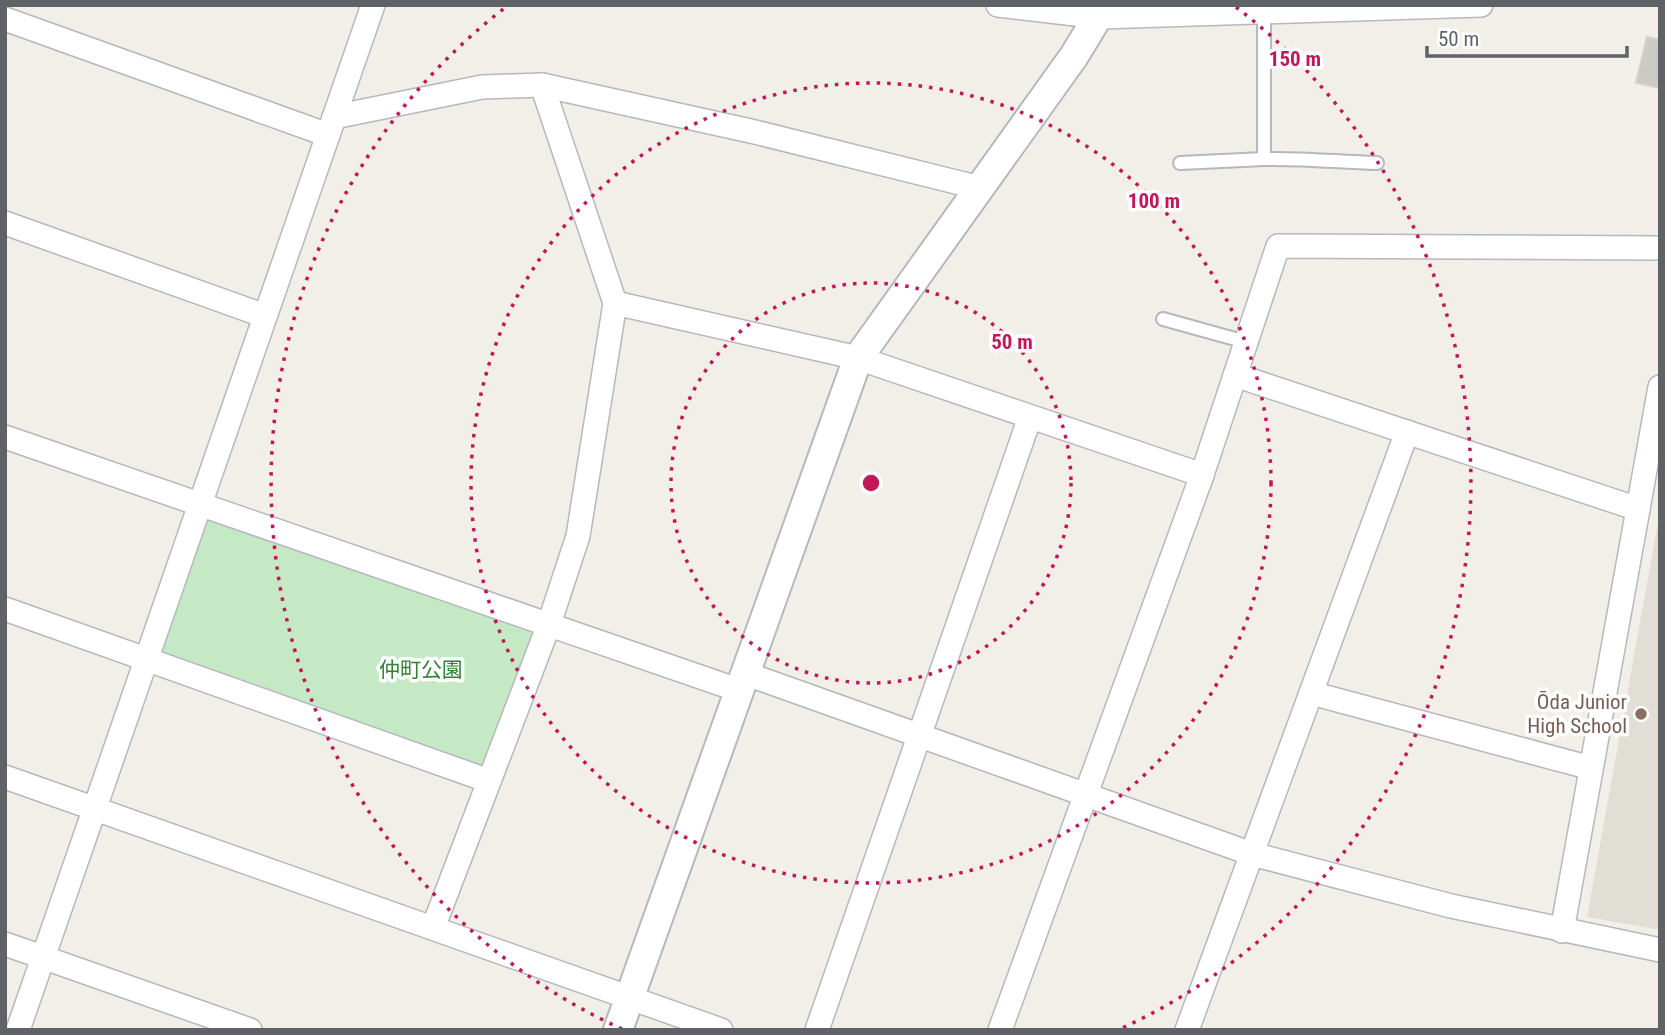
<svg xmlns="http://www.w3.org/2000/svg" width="1665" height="1035" font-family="'Roboto Condensed','Noto Sans JP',sans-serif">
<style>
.education{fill:#e1ded6}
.green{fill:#c5e8c5}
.building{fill:#cccac5;stroke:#d6d1c6;stroke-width:2}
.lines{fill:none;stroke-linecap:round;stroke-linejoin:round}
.service-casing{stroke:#b5b8bc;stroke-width:16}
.minor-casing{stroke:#b5b8bc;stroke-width:26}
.tertiary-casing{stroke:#b5b8bc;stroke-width:32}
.service{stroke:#fff;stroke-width:12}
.minor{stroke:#fff;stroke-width:23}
.tertiary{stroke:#fff;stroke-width:28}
.ring{fill:none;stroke:#c2185b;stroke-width:3.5;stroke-dasharray:3.5 7}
.education-dot{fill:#8d6e63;stroke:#fff;stroke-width:2.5}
.labels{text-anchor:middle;stroke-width:7;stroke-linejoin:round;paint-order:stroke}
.park-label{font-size:21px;fill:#348238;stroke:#fff}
.education-label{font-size:21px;fill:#785e54;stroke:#fff;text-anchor:end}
.centre{fill:#c2185b;stroke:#fff;stroke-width:3.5}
.ring-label{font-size:21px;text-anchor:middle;font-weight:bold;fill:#c2185b;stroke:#fff;stroke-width:7;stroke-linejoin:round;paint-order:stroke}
</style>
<rect width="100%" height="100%" fill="#f1efe8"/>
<polygon class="education" points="1660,511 1660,930 1587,917"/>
<polygon class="green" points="200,504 548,627 489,781 146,659"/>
<polygon class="building" points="1647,37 1660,40 1660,88 1636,83"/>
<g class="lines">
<defs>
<g id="service">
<path d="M1264 12V159C1302 158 1339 162 1377 163"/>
<polyline points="1180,163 1264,159"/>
<polyline points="1163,319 1246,342"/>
</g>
<g id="minor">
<polyline points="998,5 1101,17 1481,5"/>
<polyline points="5,19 328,135"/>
<polyline points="334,117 482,87 542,85 755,132 980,188"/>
<polyline points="5,223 265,316"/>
<polyline points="615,303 858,358 1202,475"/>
<polyline points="1235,375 1638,509"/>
<polyline points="5,437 738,690"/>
<polyline points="5,609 489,781"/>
<polyline points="744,673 1252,854 1451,906 1660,950"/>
<polyline points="1311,693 1591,768"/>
<polyline points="5,777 721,1030"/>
<polyline points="433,928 548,627 578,536 615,303 542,85"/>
<polyline points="1562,931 1660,387"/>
<polyline points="5,944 250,1030"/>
<polyline points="18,1030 373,5"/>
<polyline points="817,1030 1030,417"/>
<polyline points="1000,1030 1202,475 1278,246 1660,248"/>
<polyline points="1187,1030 1407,432"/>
</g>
<polyline id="tertiary" points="618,1030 858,358 1074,56 1105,5"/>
</defs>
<use href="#service" class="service-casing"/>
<use href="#minor" class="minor-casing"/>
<use href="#tertiary" class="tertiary-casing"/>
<use href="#service" class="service"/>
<use href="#minor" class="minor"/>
<use href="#tertiary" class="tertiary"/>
</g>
<g class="ring">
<circle cx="871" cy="483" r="200"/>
<circle cx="871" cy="483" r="400"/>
<path d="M622 1029A600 600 0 0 1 506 7M1236 7A600 600 0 0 1 1120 1029"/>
</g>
<circle class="education-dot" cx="1641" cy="714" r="7"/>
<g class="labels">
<g class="park-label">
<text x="421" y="677">仲町公園</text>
</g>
<g class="education-label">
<text x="1627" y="709">Ōda Junior<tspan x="1627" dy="24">High School</tspan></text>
</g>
</g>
<circle cx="871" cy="483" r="10" class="centre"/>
<g class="ring-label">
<text x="1295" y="66">150 m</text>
<text x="1154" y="208">100 m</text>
<text x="1012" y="349">50 m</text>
</g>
<rect width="1665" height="1035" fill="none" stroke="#5f6368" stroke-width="14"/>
<path d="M1427 46v10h200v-10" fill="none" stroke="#5f6368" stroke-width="3.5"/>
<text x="1438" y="46" font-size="21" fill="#5f6368" stroke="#ffffff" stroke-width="5" paint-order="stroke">50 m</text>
</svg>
